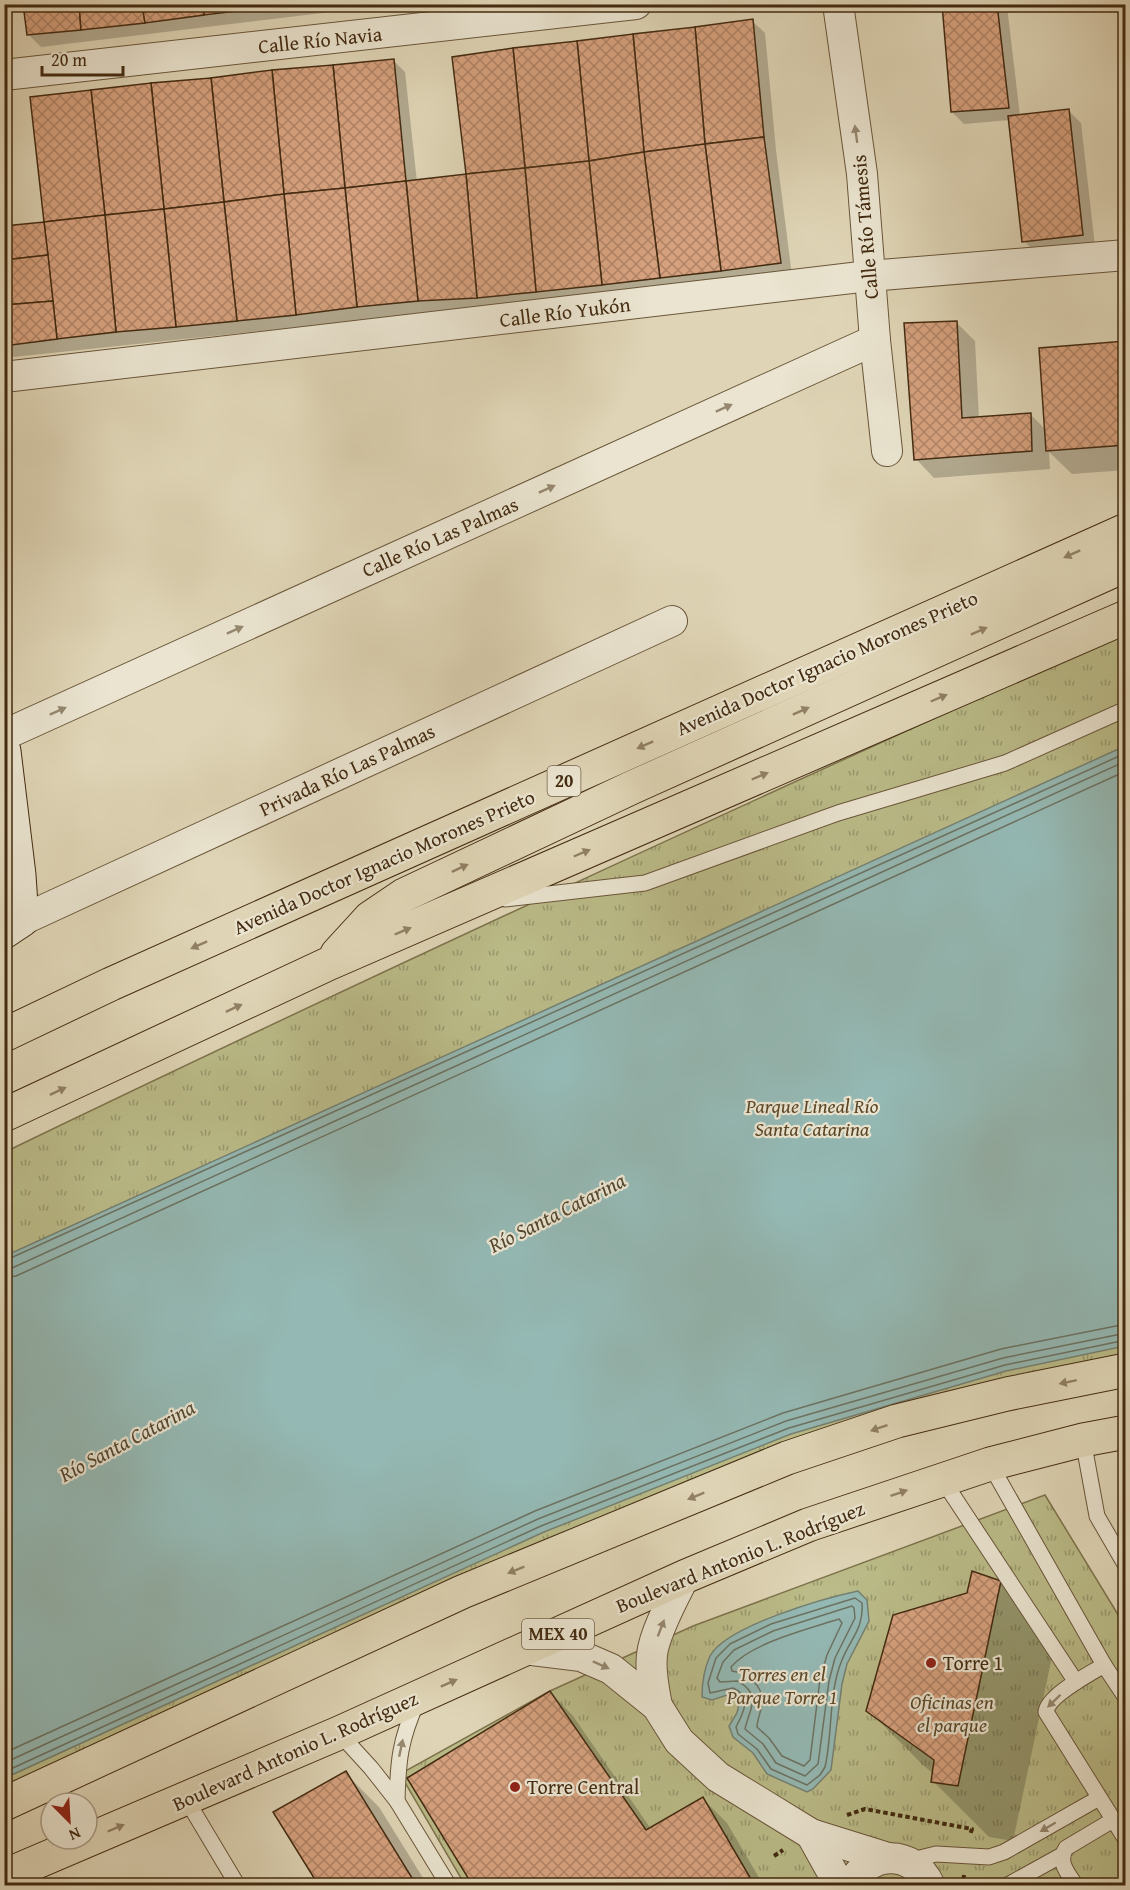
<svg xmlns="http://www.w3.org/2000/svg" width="1130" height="1890" font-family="'Gentium Book Plus',serif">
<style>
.grass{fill:url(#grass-tufts);stroke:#7e734c;stroke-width:1.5}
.water{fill:#94b8b3;stroke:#748072;stroke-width:1.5}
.shadow{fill:#0003}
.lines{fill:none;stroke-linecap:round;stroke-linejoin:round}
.shore{stroke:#6c7262;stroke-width:1.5}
.building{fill:url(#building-cross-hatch);stroke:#432b11;stroke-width:1.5}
.lane-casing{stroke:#6a563a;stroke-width:17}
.street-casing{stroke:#6a563a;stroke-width:32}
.secondary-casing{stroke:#432b11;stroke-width:35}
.primary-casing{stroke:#432b11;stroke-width:35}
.highway-casing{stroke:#432b11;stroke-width:35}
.path{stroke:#432b11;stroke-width:4;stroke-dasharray:4.5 3;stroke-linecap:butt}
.lane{stroke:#eae4d0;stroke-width:15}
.street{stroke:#eae4d0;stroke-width:30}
.secondary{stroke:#eae4d0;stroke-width:33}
.primary{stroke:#dfd5b6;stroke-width:33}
.highway{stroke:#dfd5b6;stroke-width:33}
.oneway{fill:#968870}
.oneway2{fill:#918064}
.poi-dot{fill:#8f2418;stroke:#eae4d0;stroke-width:2}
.labels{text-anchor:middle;stroke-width:4.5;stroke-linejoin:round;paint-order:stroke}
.shield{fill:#eae4d0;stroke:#75624a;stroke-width:1.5}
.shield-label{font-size:18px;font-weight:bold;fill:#432b11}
.street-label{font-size:20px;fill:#432b11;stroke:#eae4d0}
.park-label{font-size:20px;font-style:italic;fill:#5b4829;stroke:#eae4d0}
.poi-label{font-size:20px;fill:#432b11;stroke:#eae4d0;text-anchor:start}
.water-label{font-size:21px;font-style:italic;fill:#534731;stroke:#eae4d0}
</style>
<defs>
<pattern id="grass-tufts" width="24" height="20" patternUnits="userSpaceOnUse" patternTransform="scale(1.5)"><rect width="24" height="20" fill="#babb88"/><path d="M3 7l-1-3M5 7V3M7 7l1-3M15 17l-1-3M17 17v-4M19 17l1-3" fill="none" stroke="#99986e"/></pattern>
<pattern id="building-cross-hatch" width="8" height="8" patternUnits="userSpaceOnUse" patternTransform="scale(1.5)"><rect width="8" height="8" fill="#d6a17e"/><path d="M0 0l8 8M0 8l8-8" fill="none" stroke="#af8366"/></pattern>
</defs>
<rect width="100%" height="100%" fill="#dfd5b6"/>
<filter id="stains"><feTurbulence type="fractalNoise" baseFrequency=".00333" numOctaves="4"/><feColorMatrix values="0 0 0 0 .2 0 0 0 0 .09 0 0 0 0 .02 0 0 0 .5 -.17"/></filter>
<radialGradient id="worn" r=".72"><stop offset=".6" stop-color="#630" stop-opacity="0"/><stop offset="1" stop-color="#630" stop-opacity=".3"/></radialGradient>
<g class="grass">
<path d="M1125 632V1367L929 1408 5 1803V1152C376 973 750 801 1125 632Z"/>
<polygon points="1045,1495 1125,1626 1125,1885 465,1885 400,1774 550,1691 693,1626"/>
</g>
<g class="water">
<polygon points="1125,746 1125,1346 1006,1371 791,1434 544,1532 5,1778 5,1256"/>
<path d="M858 1591 867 1600 869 1621 847 1664 842 1684 831 1770 813 1789 807 1792 767 1774 753 1753 733 1737 729 1726 737 1713 740 1700 733 1693 712 1700 702 1697C702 1683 704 1669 710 1656 726 1626 825 1598 858 1591Z"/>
</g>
<g class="shadow">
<polygon points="25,4 398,4 41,47 29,35"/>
<polygon points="944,4 1005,4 1007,6 1020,116 1069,111 1081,123 1095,246 1036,253 1024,241 1010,120 964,124 952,112"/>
<polygon points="752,21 765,33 776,150 792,275 4,358 4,228 46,223 393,60 405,72 417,182 467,176"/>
<polygon points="957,323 975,341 979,419 1030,414 1046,430 1126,342 1126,470 1072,474 1049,452 1050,469 934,478 916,459"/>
<polygon points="1000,1582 1056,1638 1013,1841 989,1837 933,1781 934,1774 924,1766 868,1710"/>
<polygon points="550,1692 573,1716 651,1829 703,1799 727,1823 764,1886 475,1886"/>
<polygon points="345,1773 379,1807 428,1886 320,1886"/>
</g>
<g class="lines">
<g class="shore">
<polyline points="4,1261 1126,753"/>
<polyline points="4,1269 12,1268 1126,761"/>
<polyline points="4,1278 16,1276 1126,771"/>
<path d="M855 1598 862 1603C864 1628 851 1638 842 1660 828 1693 833 1733 825 1767L820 1775 807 1785 771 1769 757 1749 738 1734 736 1727C744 1712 752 1696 733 1688L710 1693 708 1683 716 1658 730 1644 771 1624Z"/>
<path d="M852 1606 854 1608 855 1618 835 1658 829 1681 818 1764 805 1776 776 1763 763 1744 745 1729C749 1709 763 1696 738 1681L720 1682 717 1678 723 1662 734 1650 773 1631Z"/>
<path d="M839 1619 842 1623 827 1655 820 1679 810 1760 804 1766 782 1756 769 1738 757 1727C757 1720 761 1712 762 1704 764 1686 748 1673 732 1671L731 1667C751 1643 808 1629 839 1619Z"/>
<polyline points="4,1753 535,1511 783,1413 1001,1349 1126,1324"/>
<polyline points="4,1763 538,1519 786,1421 1003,1358 1126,1333"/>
<polyline points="4,1772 541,1526 789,1428 1005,1365 1126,1340"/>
</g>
</g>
<g class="building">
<polygon points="23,4 79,4 81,30 27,35"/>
<polygon points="79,4 142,4 145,23 81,30"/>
<polygon points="142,4 203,4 204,15 145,23"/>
<polygon points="203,4 262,4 263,8 204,15"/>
<polygon points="942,4 997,4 1009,108 951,112"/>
<polygon points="753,19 764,137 705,144 695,27"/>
<polygon points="695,27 705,144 644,152 633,34"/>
<polygon points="633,34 644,152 589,161 577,41"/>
<polygon points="577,41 589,161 525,168 513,48"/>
<polygon points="513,48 525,168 466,174 452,57"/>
<polygon points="394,59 406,181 345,188 333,65"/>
<polygon points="333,65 345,188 284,194 272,70"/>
<polygon points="272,70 284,194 224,202 211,78"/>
<polygon points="211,78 224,202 164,209 151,83"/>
<polygon points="151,83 164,209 105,215 91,90"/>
<polygon points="91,90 105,215 44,222 30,97"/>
<polygon points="1069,109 1083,235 1022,242 1008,116"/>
<polygon points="764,137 781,263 721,271 705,144"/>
<polygon points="705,144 721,271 660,278 644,152"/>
<polygon points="644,152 660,278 602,285 589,161"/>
<polygon points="589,161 602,285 536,292 525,168"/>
<polygon points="525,168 536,292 477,298 466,174"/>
<polygon points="466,174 477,298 418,301 406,181"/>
<polygon points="406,181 418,301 357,307 345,188"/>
<polygon points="345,188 357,307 296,315 284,194"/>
<polygon points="284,194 296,315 237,321 224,202"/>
<polygon points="224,202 237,321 176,327 164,209"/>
<polygon points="164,209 176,327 116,332 105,215"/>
<polygon points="105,215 116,332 57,339 44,222"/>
<polygon points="44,222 48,255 4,260 4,226"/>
<polygon points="48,255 53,301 4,305 4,260"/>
<polygon points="53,301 57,339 4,346 4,305"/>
<polygon points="957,321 962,418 1031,413 1032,451 914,460 904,323"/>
<polygon points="1126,341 1126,445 1046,451 1039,348"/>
<polygon points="972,1571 1001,1581 958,1786 931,1782 934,1760 866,1711 893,1615 967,1593"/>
<polygon points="550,1691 646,1830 703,1797 755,1886 473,1886 407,1778"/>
<polygon points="346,1771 417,1886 319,1886 273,1812"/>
<polygon points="157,1880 170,1886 145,1886"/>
</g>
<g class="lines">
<defs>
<g id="lane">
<polyline points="505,899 645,883 838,813 1005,763 1126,709"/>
<polyline points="1083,1440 1097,1516 1126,1566"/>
<polyline points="990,1464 1104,1665"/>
<polyline points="942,1479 1076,1682"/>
<path d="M1126 1698 1104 1665C1090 1674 1048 1695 1046 1712L1126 1840"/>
<polyline points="339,1733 371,1768 397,1801 449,1886"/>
<polyline points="186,1799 238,1886"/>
<path d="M397 1801C398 1761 400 1740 417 1702"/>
<polyline points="908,1861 936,1854 989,1857 1004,1852 1099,1798"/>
<polyline points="1006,1886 1062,1855"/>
<path d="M1076 1886C1068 1873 1057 1862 1066 1848L1113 1820"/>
</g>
<g id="street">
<polyline points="838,4 862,174 875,340 887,451"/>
<polyline points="4,75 636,4"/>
<polyline points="4,377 869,276 1126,255"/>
<polyline points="4,735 875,340"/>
<polyline points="22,920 672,621"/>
<polyline points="524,1649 581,1656 611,1669 657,1706 679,1741 718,1777 811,1834 888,1858"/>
<path d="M657 1706C654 1689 650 1672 652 1655 654 1633 674 1597 684 1577"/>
<polyline points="811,1834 840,1886"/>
<path d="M851 1886C868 1849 914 1849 930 1886"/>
</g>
<polyline id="secondary" points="4,751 19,875 22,920 4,932"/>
<g id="primary">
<polyline points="337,954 370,918 404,895 633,787 1126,565"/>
<polyline points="4,1035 111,984 1126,530"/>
<polyline points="4,1115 330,963 1126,617"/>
</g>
<g id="highway">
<polyline points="4,1804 462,1592 787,1458 897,1421 1007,1394 1126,1370"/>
<polyline points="4,1876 339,1733 684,1577 808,1525 990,1464 1083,1440 1126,1432"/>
</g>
</defs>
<use href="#lane" class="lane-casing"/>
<use href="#street" class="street-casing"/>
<use href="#secondary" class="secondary-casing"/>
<use href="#primary" class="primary-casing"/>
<use href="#highway" class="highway-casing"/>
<g class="path">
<polyline points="847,1815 865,1809 972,1829 970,1835"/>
<polyline points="774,1856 783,1850"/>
<polyline points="964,1875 963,1884 965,1886"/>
</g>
<use href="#lane" class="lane"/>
<use href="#street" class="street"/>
<use href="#secondary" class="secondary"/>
<use href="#primary" class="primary"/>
<use href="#highway" class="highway"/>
</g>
<defs><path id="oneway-solid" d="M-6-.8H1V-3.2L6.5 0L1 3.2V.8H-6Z" transform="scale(1.5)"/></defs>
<g class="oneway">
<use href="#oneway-solid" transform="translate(856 134) rotate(-98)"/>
<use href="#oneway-solid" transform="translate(724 408) rotate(-24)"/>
<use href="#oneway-solid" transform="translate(547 489) rotate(-24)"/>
<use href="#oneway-solid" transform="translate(235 630) rotate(-24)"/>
<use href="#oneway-solid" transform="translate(58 711) rotate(-24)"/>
<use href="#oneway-solid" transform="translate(661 1628) rotate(-69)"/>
<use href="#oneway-solid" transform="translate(601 1665) rotate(24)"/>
<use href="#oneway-solid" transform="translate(1054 1701) rotate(136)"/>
<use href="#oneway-solid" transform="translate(401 1748) rotate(-78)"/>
<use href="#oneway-solid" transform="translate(1048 1827) rotate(150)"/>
</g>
<g class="oneway2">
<use href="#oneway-solid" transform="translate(1072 554) rotate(156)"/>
<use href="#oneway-solid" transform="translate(979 631) rotate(-24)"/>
<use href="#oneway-solid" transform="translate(939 698) rotate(-23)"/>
<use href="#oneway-solid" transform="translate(801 711) rotate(-24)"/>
<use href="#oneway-solid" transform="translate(645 745) rotate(156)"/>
<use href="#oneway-solid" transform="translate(760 776) rotate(-23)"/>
<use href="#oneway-solid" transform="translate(582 853) rotate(-23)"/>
<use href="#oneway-solid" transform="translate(460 868) rotate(-25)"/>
<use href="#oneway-solid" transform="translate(403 931) rotate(-23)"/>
<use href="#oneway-solid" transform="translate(199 945) rotate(156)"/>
<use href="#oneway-solid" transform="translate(234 1008) rotate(-25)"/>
<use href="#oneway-solid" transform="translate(58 1091) rotate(-25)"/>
<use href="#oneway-solid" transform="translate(1068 1382) rotate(168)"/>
<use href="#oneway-solid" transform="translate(879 1428) rotate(161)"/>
<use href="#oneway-solid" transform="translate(899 1493) rotate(-19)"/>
<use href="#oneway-solid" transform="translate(696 1496) rotate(158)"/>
<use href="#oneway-solid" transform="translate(516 1570) rotate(158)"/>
<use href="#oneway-solid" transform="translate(449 1683) rotate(-24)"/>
<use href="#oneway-solid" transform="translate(116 1828) rotate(-23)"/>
</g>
<g class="poi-dot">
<circle cx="931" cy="1663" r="6"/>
<circle cx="515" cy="1787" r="6"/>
</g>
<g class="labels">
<g class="shield">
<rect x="547.5" y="766" width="33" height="30" rx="4.5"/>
<rect x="522" y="1619" width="72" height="30" rx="4.5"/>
</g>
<g class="shield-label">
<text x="564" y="787">20</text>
<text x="558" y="1640">MEX 40</text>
</g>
<g class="street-label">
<text transform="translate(320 40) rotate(-6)" y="7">Calle Río Navia</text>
<text transform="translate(865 227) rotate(-95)" y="7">Calle Río Támesis</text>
<text transform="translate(565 312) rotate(-7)" y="7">Calle Río Yukón</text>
<text transform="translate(440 537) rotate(-24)" y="7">Calle Río Las Palmas</text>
<text transform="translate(827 663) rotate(-24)" y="7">Avenida Doctor Ignacio Morones Prieto</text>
<text transform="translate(347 770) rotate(-25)" y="7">Privada Río Las Palmas</text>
<text transform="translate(384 862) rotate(-24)" y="7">Avenida Doctor Ignacio Morones Prieto</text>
<text transform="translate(740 1557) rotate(-22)" y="7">Boulevard Antonio L. Rodríguez</text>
<text transform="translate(295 1751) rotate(-24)" y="7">Boulevard Antonio L. Rodríguez</text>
</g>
<g class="park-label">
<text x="812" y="1113">Parque Lineal Río<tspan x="812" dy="23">Santa Catarina</tspan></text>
<text x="782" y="1681">Torres en el<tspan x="782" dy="23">Parque Torre 1</tspan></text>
<text x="952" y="1709">Oficinas en<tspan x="952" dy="23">el parque</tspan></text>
</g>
<g class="poi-label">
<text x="943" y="1670">Torre 1</text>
<text x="527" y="1794">Torre Central</text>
</g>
<g class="water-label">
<text transform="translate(557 1213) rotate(-27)" y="7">Río Santa Catarina</text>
<text transform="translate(127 1441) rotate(-28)" y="7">Río Santa Catarina</text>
</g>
</g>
<rect width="1130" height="1890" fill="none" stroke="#dfd5b6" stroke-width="24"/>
<rect x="6" y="6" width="1118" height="1878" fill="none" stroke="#432b11" stroke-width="3"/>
<rect x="12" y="12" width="1106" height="1866" fill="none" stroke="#432b11" stroke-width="1.5"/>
<g transform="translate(69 1821) rotate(156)"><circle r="28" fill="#eae4d0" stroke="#a79a84" stroke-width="1.5"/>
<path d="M0-4.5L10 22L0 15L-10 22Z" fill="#8f2418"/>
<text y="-9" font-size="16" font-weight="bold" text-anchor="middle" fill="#432b11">N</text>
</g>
<path d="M42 66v9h81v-9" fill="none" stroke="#432b11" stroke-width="3"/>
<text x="51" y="66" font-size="18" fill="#432b11" stroke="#eae4d0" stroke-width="4.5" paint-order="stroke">20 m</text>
<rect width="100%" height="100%" filter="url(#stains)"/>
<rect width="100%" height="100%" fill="url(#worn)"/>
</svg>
